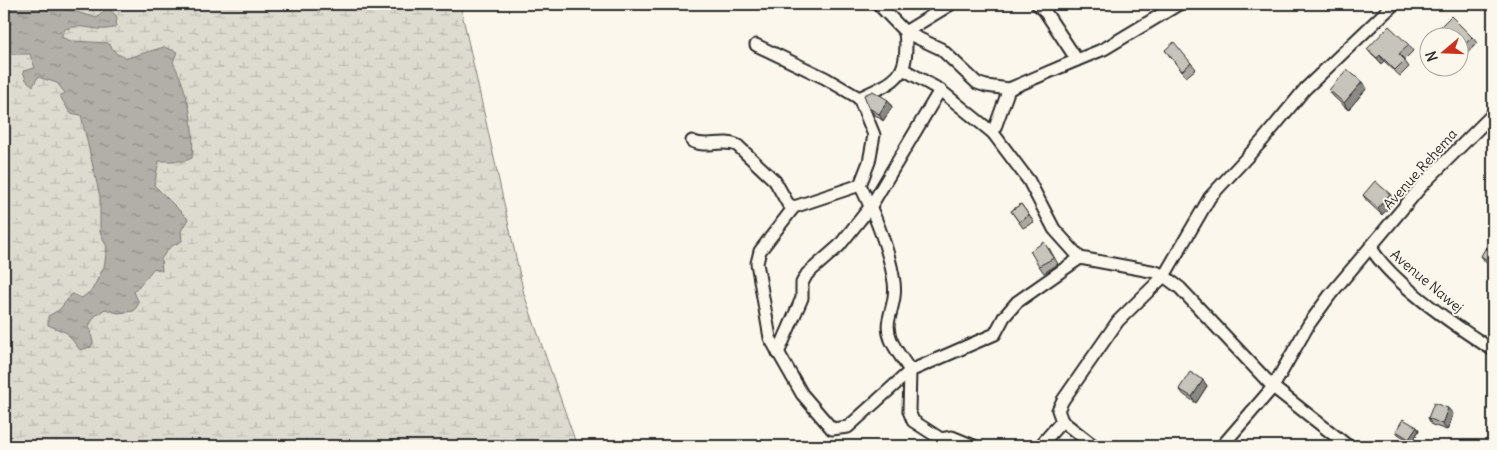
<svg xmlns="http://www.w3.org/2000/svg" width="1497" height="450" font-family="Delius,sans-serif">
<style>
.wetland{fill:url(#wetland-marsh);stroke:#84827e}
.water{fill:url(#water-ripples);stroke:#7b7a75}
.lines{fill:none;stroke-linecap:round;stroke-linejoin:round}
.street-casing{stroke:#2b2b2b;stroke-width:15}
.street{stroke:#fbf7ec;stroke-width:11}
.wall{fill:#aba9a2;stroke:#2b2b2b}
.shaded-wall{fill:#8b8984;stroke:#2b2b2b}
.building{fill:#c7c4bc;stroke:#2b2b2b}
.labels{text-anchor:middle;stroke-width:4;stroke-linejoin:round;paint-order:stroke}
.street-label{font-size:14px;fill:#2b2b2b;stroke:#fbf7ec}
</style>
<defs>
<pattern id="wetland-marsh" width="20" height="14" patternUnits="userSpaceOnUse" patternTransform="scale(1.25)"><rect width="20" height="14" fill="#dddad0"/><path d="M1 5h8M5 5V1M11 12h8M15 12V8" fill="none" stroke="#bebbb3"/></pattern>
<pattern id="water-ripples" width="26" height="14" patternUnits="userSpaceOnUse" patternTransform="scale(1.25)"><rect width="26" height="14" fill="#b1afa7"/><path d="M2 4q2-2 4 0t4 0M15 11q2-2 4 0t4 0" fill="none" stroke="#908f88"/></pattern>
</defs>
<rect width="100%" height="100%" fill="#fbf7ec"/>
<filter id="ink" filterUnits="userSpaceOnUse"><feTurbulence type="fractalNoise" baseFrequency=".02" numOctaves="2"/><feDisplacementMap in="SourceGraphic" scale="10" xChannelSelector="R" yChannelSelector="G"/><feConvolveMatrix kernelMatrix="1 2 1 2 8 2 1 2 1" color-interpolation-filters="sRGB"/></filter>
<g filter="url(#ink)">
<polygon class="wetland" points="4,4 460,4 524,294 577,446 4,446"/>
<path class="water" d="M4 4H44L49 9 59 4 62 8 97 18 108 7 117 17 116 27C96 34 86 22 65 29L61 37 71 41 108 43 117 54 127 58 164 47 177 52 173 62C188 91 195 126 192 158L185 161H159L154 185 188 219 181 231 182 241 170 247 161 259 162 271 154 268 134 292 139 303 134 311 118 313 105 309 95 316 89 326 93 342 91 347 80 350 67 333 48 325V316L59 310 72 294 82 298 92 290 104 267 107 247 100 232V197L81 115 70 113 60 96 65 93 57 83 38 77 33 86 26 80 23 71 35 68 30 54H11L4 48Z"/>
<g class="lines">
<defs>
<g id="street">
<polyline points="878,4 905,32 941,49 977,83 986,86 1009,89 1077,60"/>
<polyline points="1037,4 1044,10 1077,60 1104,49 1179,4"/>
<path d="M756 45 825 78 859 98C896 81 910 77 905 32L951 4"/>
<polyline points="903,69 940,90 993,133 1029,181 1054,229 1080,258 1156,272 1164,276 1210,197 1262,141 1305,89 1394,4"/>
<polyline points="993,133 1009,89"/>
<path d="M692 141C706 149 724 138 738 146L775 181 788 204 794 207 860 185 869 162 874 135 859 98"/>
<path d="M794 207 760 251 757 263 770 338 802 394 832 429 848 427 910 371C901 355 884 339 889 319 892 306 896 296 894 282 889 248 875 215 860 185"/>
<path d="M1371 248C1393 284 1457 327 1493 350"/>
<polyline points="778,353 802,298 802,283 807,274 839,246 871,206 940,90"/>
<polyline points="1062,421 1094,446"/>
<polyline points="974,446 952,437 941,439 913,421 909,411 910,371 995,334 1004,317 1017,302 1080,258"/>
<polyline points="1040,446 1062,421 1058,410 1063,400 1118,321 1164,276 1180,288 1273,387 1348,446"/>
<polyline points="1222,446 1273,387 1309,324 1330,295 1425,182 1493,114"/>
</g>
</defs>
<use href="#street" class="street-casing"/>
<use href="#street" class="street"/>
</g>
<g class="wall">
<polygon points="1434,33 1472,37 1477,43 1460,61 1460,38 1437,38"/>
<polygon points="1409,45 1413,51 1404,60 1409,67 1400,76 1384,61 1381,64 1372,55 1367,49"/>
<polygon points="1165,50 1191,63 1196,69 1186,77"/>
<polygon points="1460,63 1462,66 1454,73 1448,68 1460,68"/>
<polygon points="1367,88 1348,110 1333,96 1329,90"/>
<polygon points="888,100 892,107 883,121 874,114 869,108"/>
<polygon points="1363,195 1394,201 1382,215 1367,201"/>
<polygon points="1021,204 1034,222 1023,228 1011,211"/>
<polygon points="1493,244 1493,267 1486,263 1481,256"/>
<polygon points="1049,248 1058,264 1044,273 1039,266"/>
<polygon points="1203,380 1207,386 1196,403 1184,395 1179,389"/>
<polygon points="1453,414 1447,430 1432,425 1428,418"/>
<polygon points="1417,427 1419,430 1412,443 1398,434 1396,431"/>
</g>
<g class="shaded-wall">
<polygon points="1380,55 1384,61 1381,64 1377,58"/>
<polygon points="1362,82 1367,88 1348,110 1344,103"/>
<polygon points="888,100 892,107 883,121 879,114"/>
<polygon points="1390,194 1394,201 1382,215 1378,208"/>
<polygon points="1203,380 1207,386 1196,403 1192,397"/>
<polygon points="1448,408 1453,414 1447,430 1442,424"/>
<polygon points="1417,427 1419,430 1412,443 1409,439"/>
</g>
<g class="building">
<polygon points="1451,16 1472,37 1460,50 1460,38 1439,38 1434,33"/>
<polygon points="1389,26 1409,45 1399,54 1405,60 1395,70 1380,55 1377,58 1367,49"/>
<polygon points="1174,42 1191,63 1182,71 1165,50"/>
<polygon points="1347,69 1362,82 1344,103 1329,90"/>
<polygon points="873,91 888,100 879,114 869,108 864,95"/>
<polygon points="1375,181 1390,194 1378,208 1363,195"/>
<polygon points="1021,204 1029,215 1019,222 1011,211"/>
<polygon points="1044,242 1054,258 1039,266 1030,251"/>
<polygon points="1489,242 1493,244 1493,264 1481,256"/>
<polygon points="1190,372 1203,380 1192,397 1179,389"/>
<polygon points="1434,403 1448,408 1442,424 1428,418"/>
<polygon points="1403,419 1417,427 1409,439 1396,431"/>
</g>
</g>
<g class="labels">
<g class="street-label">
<text transform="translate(1420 169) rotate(-48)" y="5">Avenue Rehema</text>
<text transform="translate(1427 281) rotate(40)" y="5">Avenue Nawej</text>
</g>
</g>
<rect width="1497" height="450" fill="none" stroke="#fbf7ec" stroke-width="20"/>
<rect x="10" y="10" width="1477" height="430" fill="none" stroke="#2b2b2b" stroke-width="2" filter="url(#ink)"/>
<g transform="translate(1444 52) rotate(251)"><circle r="24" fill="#fbf7ec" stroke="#a8a59f"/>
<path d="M0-4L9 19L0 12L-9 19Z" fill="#c8321e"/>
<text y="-8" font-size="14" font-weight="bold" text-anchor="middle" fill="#2b2b2b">N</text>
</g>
</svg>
